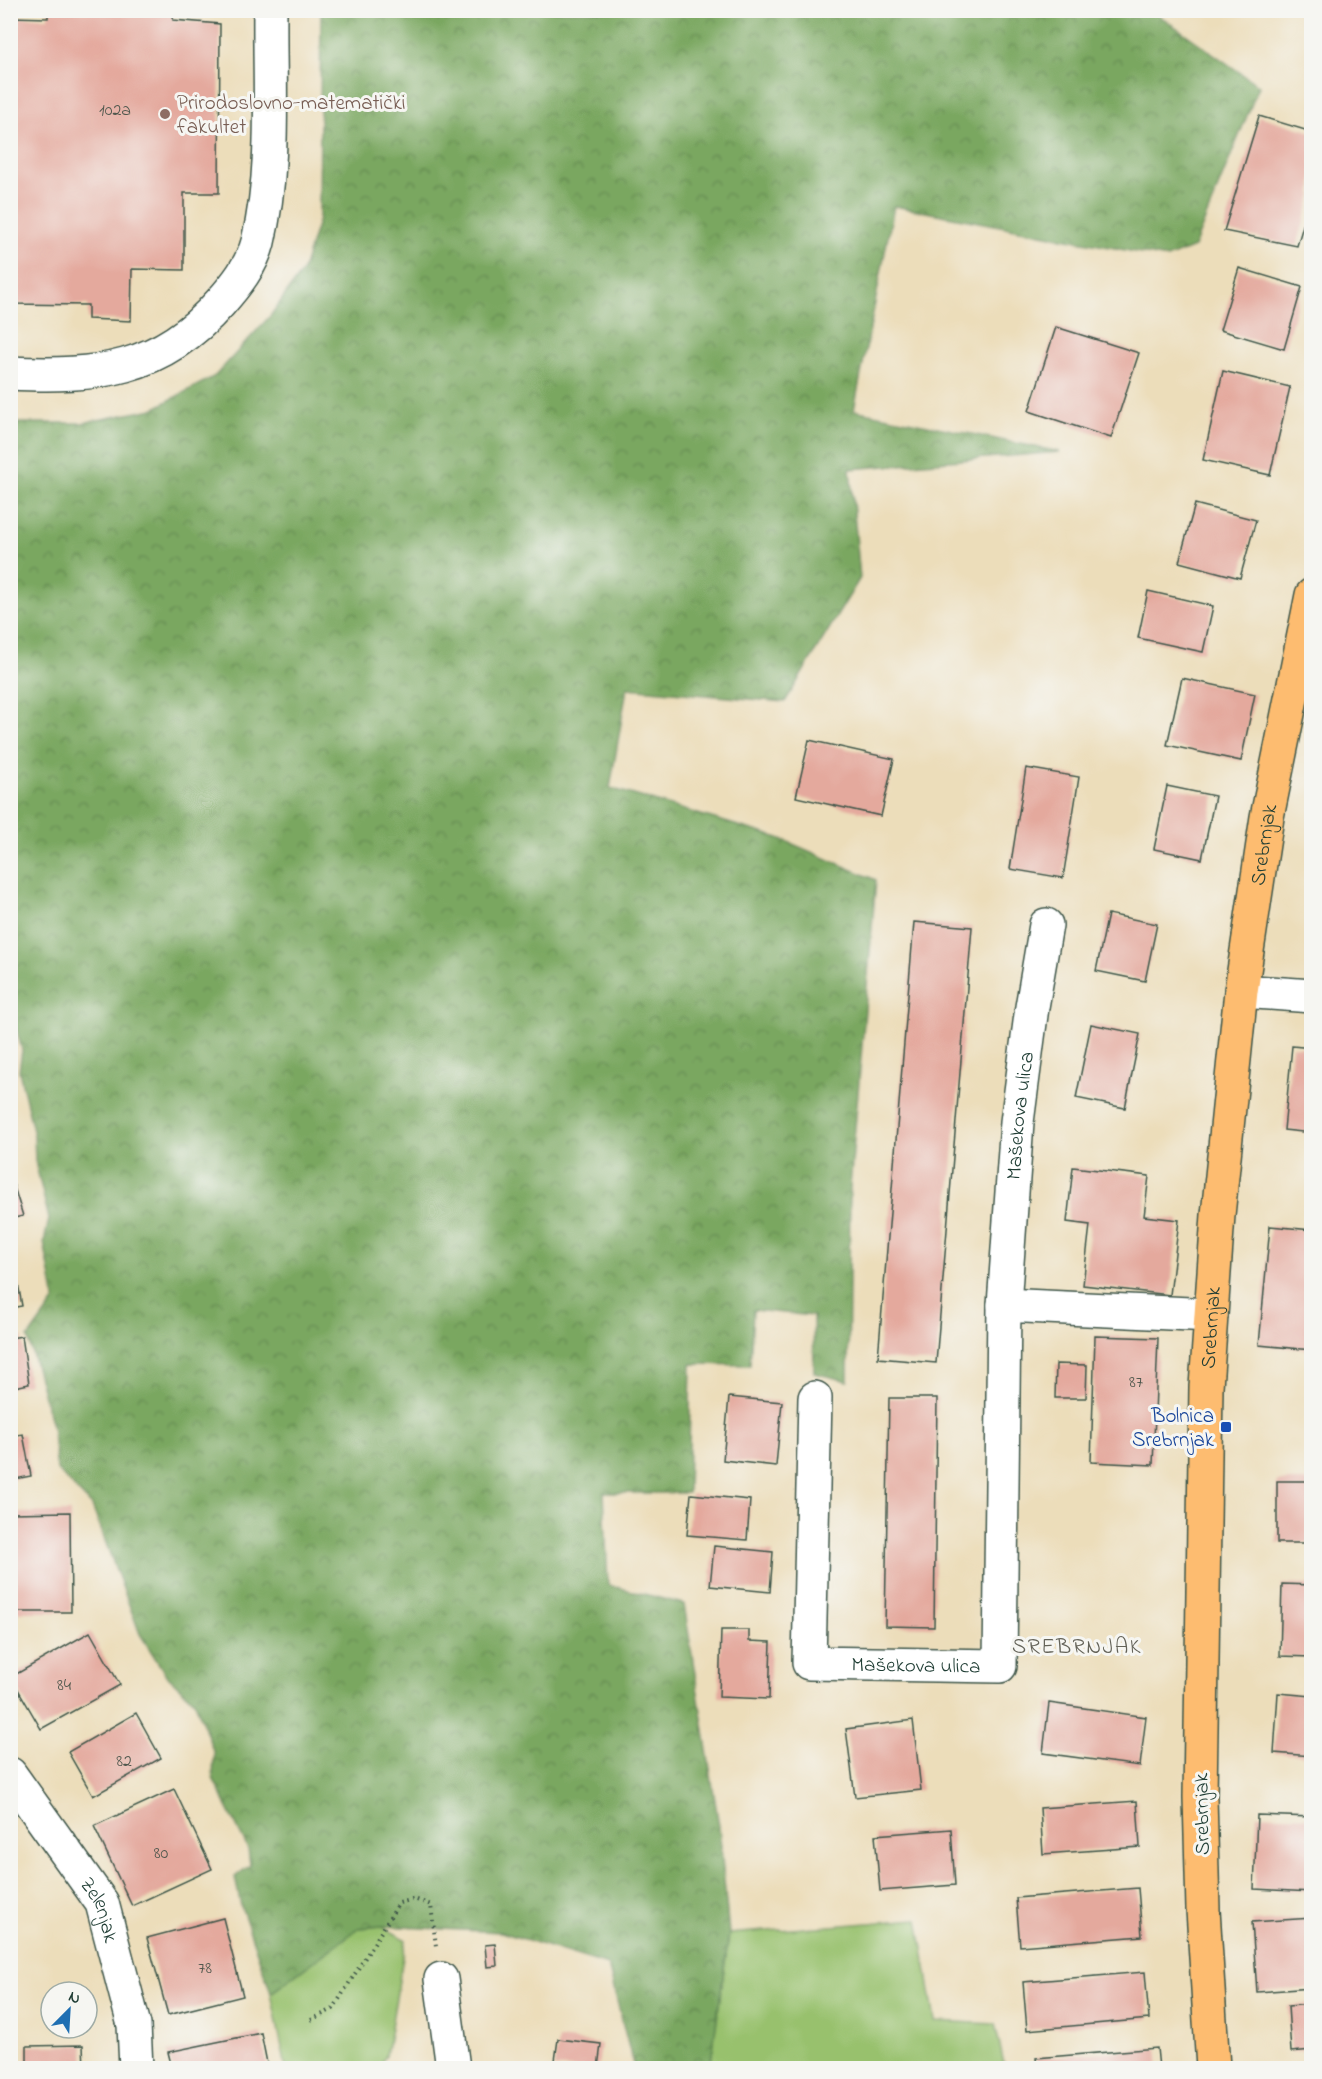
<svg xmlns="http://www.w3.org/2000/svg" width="1322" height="2079" font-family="'Indie Flower',sans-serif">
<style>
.grass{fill:#98c16d;stroke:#5c7f50;stroke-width:1.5}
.forest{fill:url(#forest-crowns);stroke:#4c724a;stroke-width:1.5}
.building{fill:#e4a99d}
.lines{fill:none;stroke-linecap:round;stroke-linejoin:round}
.minor-casing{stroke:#3e5548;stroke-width:36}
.major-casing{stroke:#3e5548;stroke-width:36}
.path{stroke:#3e5548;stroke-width:4;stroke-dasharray:1.5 4.5;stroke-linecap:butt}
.minor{stroke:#fff;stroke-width:33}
.major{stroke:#fdbc70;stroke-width:33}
.education-dot{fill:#8d6e63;stroke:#f6f6f2;stroke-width:2}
.transit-dot{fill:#1a4fb4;stroke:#f6f6f2;stroke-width:2}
.labels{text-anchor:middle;stroke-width:6;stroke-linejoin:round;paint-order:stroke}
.number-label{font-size:18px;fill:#50584e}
.education-label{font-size:21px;fill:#785e54;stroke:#f6f6f2;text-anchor:start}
.street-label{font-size:21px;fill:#1f3d34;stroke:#f6f6f2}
.transit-label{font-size:21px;fill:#164399;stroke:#f6f6f2;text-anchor:end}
.neighbourhood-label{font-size:22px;letter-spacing:1.5px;fill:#646359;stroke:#f6f6f2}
</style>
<defs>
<pattern id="forest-crowns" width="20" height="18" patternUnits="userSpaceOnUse" patternTransform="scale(1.5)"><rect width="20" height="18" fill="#7aa760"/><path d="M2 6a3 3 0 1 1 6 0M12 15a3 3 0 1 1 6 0" fill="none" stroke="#638950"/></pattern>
</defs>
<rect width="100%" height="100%" fill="#f6f6f2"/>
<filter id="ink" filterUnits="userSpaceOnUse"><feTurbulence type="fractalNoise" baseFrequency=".0167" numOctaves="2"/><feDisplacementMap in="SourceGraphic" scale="12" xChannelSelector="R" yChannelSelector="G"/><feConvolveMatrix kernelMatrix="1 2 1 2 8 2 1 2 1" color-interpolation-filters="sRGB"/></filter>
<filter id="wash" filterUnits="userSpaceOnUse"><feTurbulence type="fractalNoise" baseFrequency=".008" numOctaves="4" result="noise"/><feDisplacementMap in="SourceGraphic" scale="24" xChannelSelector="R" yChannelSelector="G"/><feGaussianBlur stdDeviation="1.35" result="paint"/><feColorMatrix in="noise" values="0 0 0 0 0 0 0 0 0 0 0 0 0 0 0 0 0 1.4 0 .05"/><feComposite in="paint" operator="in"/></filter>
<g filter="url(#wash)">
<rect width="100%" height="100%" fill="#ecddba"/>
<g class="grass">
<polygon points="918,1919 935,2021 995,2024 1005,2068 710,2068 729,1934"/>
<polygon points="382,1926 406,1940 386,2056 377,2068 286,2068 271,1993 359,1928"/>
</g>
<polygon class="forest" points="321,11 1153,11 1259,86 1194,247 1167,258 894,206 854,410 1060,452 850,469 860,578 785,702 627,688 610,788 779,838 876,880 850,1187 848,1381 814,1373 813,1316 753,1310 750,1365 691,1364 688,1493 604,1493 608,1585 684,1604 719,1826 729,1934 710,2068 634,2068 608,1965 501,1932 382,1926 359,1928 271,1993 241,1906 235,1877 250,1865 248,1849 213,1778 214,1753 195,1702 166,1675 140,1634 92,1506 57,1470 52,1426 28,1338 55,1300 44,1242 49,1219 35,1161 34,1135 19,1071 22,1050 10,1005 11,423 82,423 153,409 215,376 271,315 303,270 319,218"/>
<g id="blocks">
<g class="building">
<polygon points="48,10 174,10 173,20 220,24 219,193 184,193 184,270 132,269 131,321 88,319 88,305 10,304 11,17 48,18"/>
<polygon points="1259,116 1312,132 1312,195 1297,246 1224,231"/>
<polygon points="1239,268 1302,287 1284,349 1220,330"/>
<polygon points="1056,327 1139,353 1111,438 1029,411"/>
<polygon points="1223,371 1290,387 1270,475 1203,460"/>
<polygon points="1195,504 1256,520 1240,578 1179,562"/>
<polygon points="1148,591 1213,606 1203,652 1138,638"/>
<polygon points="1182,678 1255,694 1241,761 1167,745"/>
<polygon points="809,740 894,759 881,816 796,797"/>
<polygon points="1026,768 1079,777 1063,878 1010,869"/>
<polygon points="1167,786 1215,796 1202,859 1154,849"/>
<polygon points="1108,914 1157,924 1145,981 1096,971"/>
<polygon points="914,922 972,927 936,1363 878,1358"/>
<polygon points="1091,1024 1140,1034 1125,1108 1076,1098"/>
<polygon points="1292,1046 1312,1048 1312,1133 1284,1130"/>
<polygon points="1073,1167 1149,1176 1144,1216 1179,1220 1170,1295 1083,1285 1090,1225 1067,1222"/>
<polygon points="10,1174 23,1216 10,1219"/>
<polygon points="1270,1226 1312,1230 1312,1350 1259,1345"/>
<polygon points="13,1254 22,1306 10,1308 10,1255"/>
<polygon points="22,1336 29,1384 10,1388 10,1338"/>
<polygon points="1095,1336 1158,1338 1153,1465 1091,1462"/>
<polygon points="1056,1364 1087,1365 1086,1398 1055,1398"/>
<polygon points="729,1397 782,1402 776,1466 723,1460"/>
<polygon points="889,1398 937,1398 934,1627 885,1626"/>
<polygon points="23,1434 31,1476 10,1480 10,1436"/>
<rect x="1277" y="1481" width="35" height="62"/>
<polygon points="691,1494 750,1500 747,1540 687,1535"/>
<polygon points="70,1512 71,1612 10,1612 10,1513"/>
<polygon points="714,1546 773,1552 770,1592 710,1586"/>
<polygon points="1282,1584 1312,1585 1312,1657 1280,1656"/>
<polygon points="721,1630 749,1630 749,1641 771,1642 769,1699 719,1697"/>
<polygon points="90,1632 120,1685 41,1729 11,1677"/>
<polygon points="1278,1693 1312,1696 1312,1756 1274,1753"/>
<polygon points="1049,1703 1146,1717 1140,1766 1043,1753"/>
<polygon points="136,1713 161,1758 93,1796 68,1752"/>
<polygon points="913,1720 921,1790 855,1797 846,1729"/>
<polygon points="174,1789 212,1869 132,1906 94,1826"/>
<polygon points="1137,1801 1140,1847 1043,1854 1040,1808"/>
<polygon points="1257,1815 1312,1817 1312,1892 1254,1889"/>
<polygon points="951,1829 955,1885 880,1891 875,1835"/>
<polygon points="1138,1888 1142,1936 1020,1946 1016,1898"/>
<polygon points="223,1918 243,1996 168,2015 147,1938"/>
<polygon points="1312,1918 1312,1988 1257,1992 1252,1922"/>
<polygon points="495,1944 497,1966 487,1967 485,1945"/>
<polygon points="1145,1972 1149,2019 1027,2030 1023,1982"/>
<polygon points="1312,2004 1312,2050 1291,2052 1288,2006"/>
<polygon points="261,2033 268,2068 172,2068 168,2052"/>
<polygon points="558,2039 601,2044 598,2068 554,2068"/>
<polygon points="83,2045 84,2068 27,2068 27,2046"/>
<polygon points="1157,2048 1159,2068 1037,2068 1036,2058"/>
</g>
</g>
</g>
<g filter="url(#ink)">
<use href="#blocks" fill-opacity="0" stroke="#3e5548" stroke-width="1.5"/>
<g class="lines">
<defs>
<g id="minor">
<path d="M10 373C97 377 160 371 220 303 236 285 252 265 258 242 276 167 269 86 270 10"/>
<polyline points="1241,991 1312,996"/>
<path id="s1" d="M1004 1305 1017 1122 1032 1007 1046 925"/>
<path id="s2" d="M815 1398 809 1663 1000 1666 1004 1305 1211 1315"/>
<path id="s3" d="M10 1774 102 1903 134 2025 136 2068"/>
<polyline points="441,1979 453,2068"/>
</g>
<g id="major">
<path id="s4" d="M1213 2068 1203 1910 1200 1797 1206 1387 1218 1215 1241 991 1267 817 1312 595"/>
</g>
</defs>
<use href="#minor" class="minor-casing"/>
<use href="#major" class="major-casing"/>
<polyline class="path" points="311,2020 333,2009 399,1903 414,1899 431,1905 436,1946"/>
<use href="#minor" class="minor"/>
<use href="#major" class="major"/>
</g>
</g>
<circle class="education-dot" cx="165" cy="114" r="6"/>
<rect class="transit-dot" x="1220" y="1421" width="12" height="12" rx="3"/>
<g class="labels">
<g class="number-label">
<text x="115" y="115">102a</text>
<text x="1136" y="1387">87</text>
<text x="64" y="1690">84</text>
<text x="124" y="1766">82</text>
<text x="161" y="1858">80</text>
<text x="205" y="1973">78</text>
</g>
<g class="education-label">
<text x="177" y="109">Prirodoslovno-matematički<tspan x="177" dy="24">fakultet</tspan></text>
</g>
<g class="street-label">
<text dy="7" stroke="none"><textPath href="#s4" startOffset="1227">Srebrnjak</textPath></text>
<text dy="7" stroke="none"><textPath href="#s1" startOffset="190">Mašekova ulica</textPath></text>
<text dy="7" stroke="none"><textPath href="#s4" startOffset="741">Srebrnjak</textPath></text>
<text dy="7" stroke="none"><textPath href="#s2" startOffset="372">Mašekova ulica</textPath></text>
<text transform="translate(1201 1814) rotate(-91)" y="7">Srebrnjak</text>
<text dy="7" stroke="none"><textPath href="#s3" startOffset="164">Zelenjak</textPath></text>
</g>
<g class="transit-label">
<text x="1214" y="1422">Bolnica<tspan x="1214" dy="24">Srebrnjak</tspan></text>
</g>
<g class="neighbourhood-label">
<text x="1077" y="1653">SREBRNJAK</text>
</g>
</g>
<rect width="1322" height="2079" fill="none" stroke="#f6f6f2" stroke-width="36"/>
<g transform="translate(69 2010) rotate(24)"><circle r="28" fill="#f6f6f2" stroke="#a0aca6" stroke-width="1.5"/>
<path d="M0-4.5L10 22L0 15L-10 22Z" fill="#1f6fb2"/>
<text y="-9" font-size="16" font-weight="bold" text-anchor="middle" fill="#1f3d34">N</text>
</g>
</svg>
